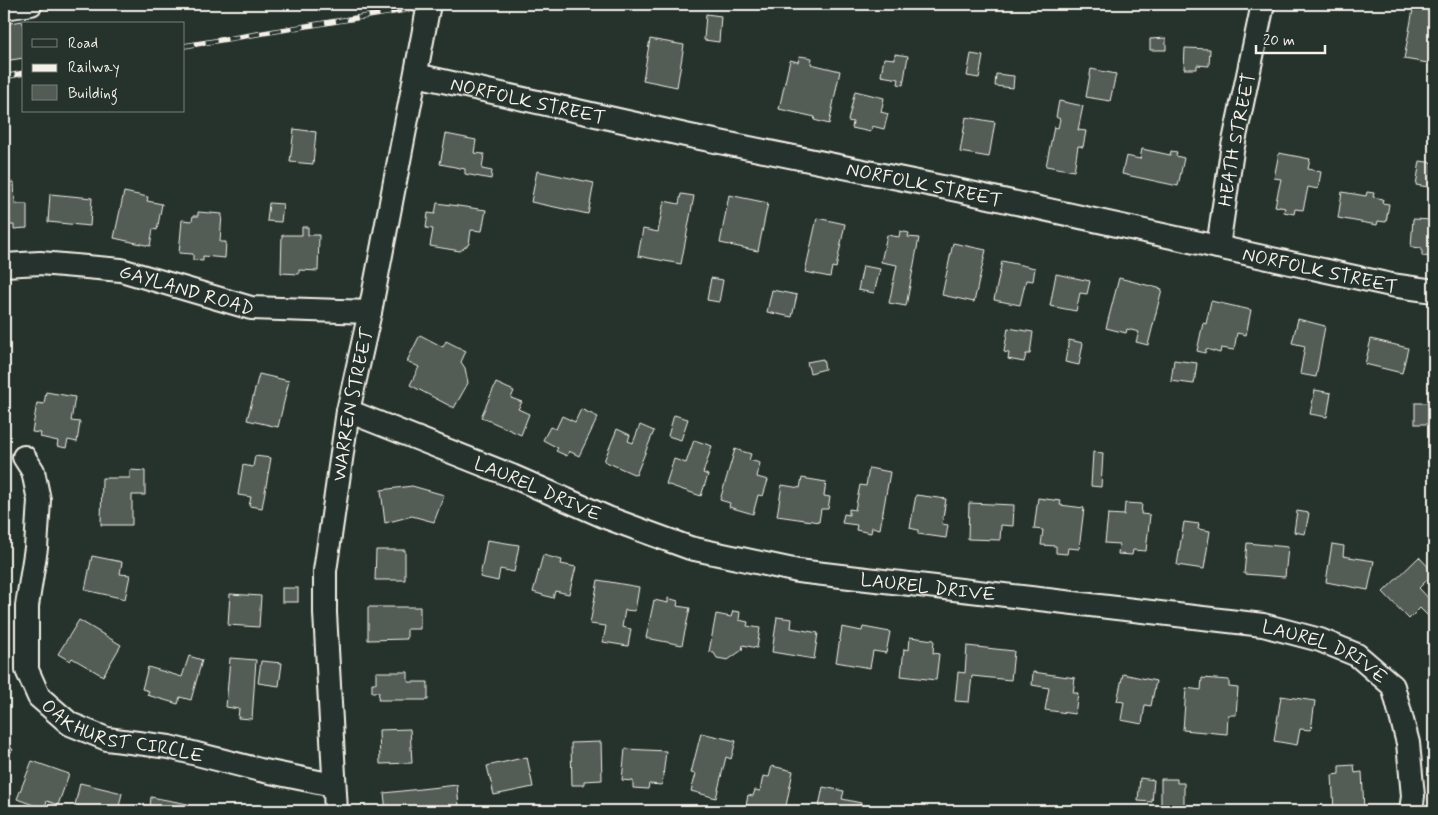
<svg xmlns="http://www.w3.org/2000/svg" width="1438" height="815" font-family="Mynerve,sans-serif">
<style>
.building{fill:#525c55;stroke:#f4f1e8}
.lines{fill:none;stroke-linecap:round;stroke-linejoin:round}
.street-casing{stroke:#f4f1e8;stroke-width:26}
.street{stroke:#26332d;stroke-width:22}
.rail-casing{stroke:#f4f1e8;stroke-width:5.5}
.rail{stroke:#26332d;stroke-width:4;stroke-dasharray:11;stroke-linecap:butt}
.labels{text-anchor:middle;stroke-width:4;stroke-linejoin:round;paint-order:stroke}
.street-label{font-size:19px;fill:#f4f1e8;stroke:#26332d}
</style>
<rect width="100%" height="100%" fill="#26332d"/>
<filter id="ink" filterUnits="userSpaceOnUse"><feTurbulence type="fractalNoise" baseFrequency=".02" numOctaves="2"/><feDisplacementMap in="SourceGraphic" scale="10" xChannelSelector="R" yChannelSelector="G"/><feConvolveMatrix kernelMatrix="1 2 1 2 8 2 1 2 1" color-interpolation-filters="sRGB"/></filter>
<g filter="url(#ink)">
<g class="building">
<polygon points="1414,4 1434,6 1434,64 1404,59"/>
<polygon points="706,14 721,16 719,42 704,40"/>
<polygon points="22,21 23,24 36,21 36,24 24,24 24,58 4,61 4,24"/>
<polygon points="1166,38 1166,50 1150,50 1150,39"/>
<polygon points="650,39 684,45 677,87 643,80"/>
<polygon points="1185,48 1210,49 1209,66 1197,65 1197,69 1184,69"/>
<polygon points="895,54 908,56 903,85 898,84 899,79 881,76 884,58 895,59"/>
<polygon points="971,54 983,56 979,78 967,76"/>
<polygon points="800,56 812,58 811,64 840,71 829,124 814,120 815,117 779,109 790,60 798,62"/>
<polygon points="1091,69 1116,74 1110,101 1086,97"/>
<polygon points="996,74 1014,76 1013,88 995,86"/>
<polygon points="855,91 884,98 881,112 888,114 884,129 872,126 871,132 852,128 853,122 848,121"/>
<polygon points="1059,101 1083,106 1078,130 1086,131 1083,147 1078,146 1074,171 1046,166 1054,127 1058,128 1060,119 1056,117"/>
<polygon points="966,117 995,122 989,157 960,152"/>
<polygon points="294,129 316,132 313,164 290,162"/>
<polygon points="446,134 476,140 474,153 484,154 482,169 492,171 491,179 465,174 465,169 440,164"/>
<polygon points="1142,149 1170,155 1171,151 1177,152 1176,156 1184,158 1178,186 1122,174 1126,156 1140,159"/>
<polygon points="1279,153 1310,159 1308,169 1321,172 1318,189 1308,187 1303,210 1295,209 1294,214 1284,212 1285,208 1275,206 1281,179 1274,178"/>
<polygon points="1420,161 1434,163 1434,188 1416,185"/>
<polygon points="537,171 594,183 588,214 531,202"/>
<polygon points="14,182 15,204 27,204 27,228 14,229 14,225 4,225 4,183"/>
<polygon points="124,192 148,197 147,201 162,204 157,230 153,229 150,246 114,238"/>
<polygon points="1342,192 1366,196 1367,192 1374,193 1373,197 1383,199 1382,203 1389,204 1386,222 1378,221 1377,225 1338,218"/>
<polygon points="50,194 92,198 90,226 48,222"/>
<polygon points="681,194 694,196 681,264 638,256 643,229 658,232 664,201 679,204"/>
<polygon points="729,195 768,203 758,251 720,243"/>
<polygon points="269,203 283,204 281,222 267,221"/>
<polygon points="437,203 486,210 482,231 471,230 469,244 460,251 430,246 433,229 426,228 428,213 435,214"/>
<polygon points="198,212 222,214 220,242 226,242 225,258 203,256 203,261 193,260 193,254 179,253 182,220 192,221 193,216 198,216"/>
<polygon points="817,218 845,224 836,268 832,267 830,277 805,272"/>
<polygon points="1413,219 1434,220 1434,257 1422,256 1422,248 1411,247"/>
<polygon points="302,227 308,227 308,235 319,235 318,271 299,270 299,274 281,273 282,235 302,235"/>
<polygon points="900,231 909,233 908,237 919,238 906,306 889,303 897,265 881,262 887,235 899,237"/>
<polygon points="953,243 986,250 974,302 942,295"/>
<polygon points="1002,261 1035,268 1033,281 1026,280 1020,305 994,300"/>
<polygon points="863,266 880,269 874,293 858,290"/>
<polygon points="1056,274 1090,281 1087,294 1080,293 1076,311 1050,306"/>
<polygon points="711,278 723,280 719,302 707,300"/>
<polygon points="1119,278 1162,289 1148,345 1136,342 1139,332 1127,329 1126,333 1106,328"/>
<polygon points="772,290 797,295 792,317 767,312"/>
<polygon points="1211,301 1251,310 1246,335 1237,333 1234,350 1221,348 1220,353 1206,349 1205,353 1197,351 1203,323 1206,324"/>
<polygon points="1298,319 1325,326 1316,377 1300,374 1305,346 1292,343"/>
<polygon points="1008,328 1033,332 1030,354 1026,354 1024,362 1008,359 1009,353 1004,352"/>
<polygon points="420,335 443,347 446,341 466,351 461,362 465,368 468,383 454,408 410,385 419,367 407,361"/>
<polygon points="1371,339 1408,348 1402,373 1365,364"/>
<polygon points="1069,340 1083,343 1079,365 1065,362"/>
<polygon points="823,359 825,369 810,373 807,362"/>
<polygon points="1174,360 1197,363 1194,384 1171,381"/>
<polygon points="259,374 289,381 278,427 247,420"/>
<polygon points="496,383 514,391 511,398 522,402 518,409 529,414 521,435 481,417"/>
<polygon points="1315,390 1331,393 1327,417 1310,414"/>
<polygon points="46,392 75,397 71,421 80,422 77,442 68,440 66,448 57,446 58,441 40,437 41,433 32,432 37,403 44,404"/>
<rect x="1415" y="403" width="19" height="21"/>
<polygon points="581,409 598,417 579,456 569,451 567,456 556,451 558,448 543,440 550,427 556,429 562,416 575,422"/>
<polygon points="674,415 688,419 681,440 668,436"/>
<polygon points="640,425 654,431 636,475 604,461 617,429 630,435 628,441 633,443"/>
<polygon points="694,440 712,446 703,473 708,475 701,496 666,484 674,459 686,463"/>
<polygon points="735,449 751,454 749,460 760,463 757,477 768,480 763,496 758,495 753,514 729,507 730,503 720,500"/>
<polygon points="1093,452 1103,453 1101,487 1091,486"/>
<polygon points="255,456 271,458 262,508 249,506 251,497 238,495 243,465 253,467"/>
<polygon points="869,468 890,472 880,529 872,527 871,533 856,530 857,525 842,523 844,514 849,515 849,509 855,510 860,485 866,486"/>
<polygon points="130,470 145,471 145,495 132,495 132,525 101,525 102,478 130,478"/>
<polygon points="802,478 826,482 824,496 830,497 828,509 821,509 819,522 777,516 782,485 800,488"/>
<polygon points="412,486 444,495 434,522 412,516 385,523 381,490"/>
<polygon points="916,495 946,499 942,524 948,525 946,538 918,534 918,530 910,528"/>
<polygon points="1038,498 1061,501 1060,505 1084,508 1079,549 1068,548 1067,554 1056,553 1056,546 1041,545 1043,530 1034,529"/>
<polygon points="969,503 1014,505 1013,526 1001,525 1000,540 968,539"/>
<polygon points="1125,503 1142,504 1141,514 1150,515 1146,551 1133,550 1132,555 1118,554 1119,544 1105,543 1108,514 1124,515"/>
<polygon points="1297,511 1309,513 1305,534 1294,532"/>
<polygon points="1184,522 1199,524 1198,529 1210,531 1204,569 1177,565"/>
<polygon points="487,540 519,545 514,572 500,569 498,581 480,577"/>
<polygon points="1247,543 1288,547 1285,577 1244,574"/>
<polygon points="1332,544 1344,546 1343,556 1374,561 1368,590 1326,582"/>
<polygon points="376,550 405,550 405,580 375,580"/>
<polygon points="543,555 562,560 561,564 576,567 569,594 555,591 553,598 533,592"/>
<polygon points="92,556 122,562 120,574 130,575 125,599 85,590"/>
<polygon points="1419,557 1434,573 1419,588 1434,604 1434,618 1432,620 1420,608 1409,619 1383,592"/>
<polygon points="598,580 639,587 635,611 625,610 622,627 631,629 628,646 603,642 606,626 590,624"/>
<rect x="282" y="588" width="16" height="14"/>
<polygon points="230,594 261,596 259,627 228,625"/>
<polygon points="668,598 678,601 677,606 690,608 682,645 646,638 654,600 668,603"/>
<polygon points="368,607 420,607 420,629 407,629 407,639 368,640"/>
<polygon points="733,611 740,612 739,620 748,622 747,626 760,628 757,648 743,645 742,650 728,660 717,658 714,653 709,652 716,614 731,617"/>
<polygon points="777,617 792,619 791,628 818,633 814,659 772,652"/>
<polygon points="79,620 121,645 103,676 72,658 70,661 58,654"/>
<polygon points="842,627 862,631 863,627 890,632 886,653 873,651 870,668 836,662"/>
<polygon points="910,637 934,640 933,653 939,654 936,680 901,676 904,649 909,650"/>
<polygon points="967,646 1014,651 1011,680 972,676 969,702 955,701 958,672 965,673"/>
<polygon points="189,656 202,660 191,700 180,697 178,704 147,695 149,691 142,689 148,667 182,677"/>
<polygon points="230,658 256,660 252,719 238,718 239,709 226,707"/>
<polygon points="261,661 282,663 279,686 258,683"/>
<polygon points="376,672 408,672 408,682 428,682 428,700 378,700 379,692 372,692 372,683 376,683"/>
<polygon points="1033,672 1075,678 1073,693 1078,693 1075,714 1045,710 1049,688 1032,685"/>
<polygon points="1123,674 1156,681 1151,706 1145,705 1142,724 1121,720 1124,702 1117,701"/>
<polygon points="1202,678 1229,680 1229,687 1238,688 1236,715 1228,715 1227,734 1183,730 1186,688 1201,690"/>
<polygon points="1281,696 1315,701 1311,730 1300,729 1297,745 1274,741"/>
<polygon points="410,729 412,763 380,764 379,730"/>
<polygon points="701,733 736,741 731,759 726,757 716,798 691,791 696,774 691,773"/>
<polygon points="4,739 13,750 4,759"/>
<polygon points="601,742 602,780 584,781 584,785 572,785 571,743"/>
<polygon points="625,749 666,751 662,785 649,784 648,789 633,788 633,781 622,780"/>
<polygon points="527,757 533,787 494,795 487,766"/>
<polygon points="32,761 69,774 58,805 47,801 44,809 17,799"/>
<polygon points="1354,765 1355,773 1362,772 1364,810 1334,811 1332,775 1339,774 1339,766"/>
<polygon points="772,766 793,771 785,811 771,811 746,806 748,795 753,796 755,790 760,791 763,776 769,777"/>
<polygon points="1140,778 1154,780 1152,802 1138,801"/>
<polygon points="1161,779 1177,779 1177,783 1184,783 1184,806 1161,807"/>
<polygon points="80,783 122,793 118,811 74,810"/>
<polygon points="457,785 459,806 434,808 434,811 386,811 384,793"/>
<polygon points="823,787 844,791 842,799 861,803 859,811 818,811"/>
<polygon points="151,797 188,804 186,811 144,811 145,805 150,806"/>
</g>
<g class="lines">
<defs>
<g id="street">
<polyline points="4,8 31,4"/>
<path id="s1" d="M416 75 690 136 957 190 1391 285 1434 291"/>
<path id="s2" d="M1218 247 1232 151 1263 4"/>
<path id="s3" d="M4 265 40 263 121 270 251 308 370 312"/>
<path id="s4" d="M348 411 512 476 608 518 690 548 798 571 1263 625 1320 640 1357 655 1393 686 1408 743 1413 796 1411 811"/>
<path id="s5" d="M24 457 33 471 39 500 36 548 27 606V670L39 697 70 724 107 739 169 747 260 770 333 785"/>
<path id="s6" d="M336 811 325 613V571L348 411 370 312 429 4"/>
</g>
</defs>
<use href="#street" class="street-casing"/>
<use href="#street" class="street"/>
<defs>
<g id="rail">
<polyline points="184,46 442,4"/>
<polyline points="4,77 24,73"/>
</g>
</defs>
<use href="#rail" class="rail-casing"/>
<use href="#rail" class="rail"/>
</g>
</g>
<g class="labels">
<g class="street-label">
<text dy="7" stroke="none"><textPath href="#s1" startOffset="115">NORFOLK STREET</textPath></text>
<text dy="7" stroke="none"><textPath href="#s2" startOffset="109">HEATH STREET</textPath></text>
<text dy="7" stroke="none"><textPath href="#s1" startOffset="520">NORFOLK STREET</textPath></text>
<text dy="7" stroke="none"><textPath href="#s1" startOffset="925">NORFOLK STREET</textPath></text>
<text dy="7" stroke="none"><textPath href="#s3" startOffset="186">GAYLAND ROAD</textPath></text>
<text dy="7" stroke="none"><textPath href="#s6" startOffset="409">WARREN STREET</textPath></text>
<text dy="7" stroke="none"><textPath href="#s4" startOffset="205">LAUREL DRIVE</textPath></text>
<text dy="7" stroke="none"><textPath href="#s4" startOffset="610">LAUREL DRIVE</textPath></text>
<text dy="7" stroke="none"><textPath href="#s4" startOffset="1015">LAUREL DRIVE</textPath></text>
<text dy="7" stroke="none"><textPath href="#s5" startOffset="340">OAKHURST CIRCLE</textPath></text>
</g>
</g>
<rect width="1438" height="815" fill="none" stroke="#26332d" stroke-width="20"/>
<rect x="10" y="10" width="1418" height="795" fill="none" stroke="#f4f1e8" stroke-width="2" filter="url(#ink)"/>
<rect x="22" y="22" width="162" height="90" fill="#26332d" stroke="#787f78"/>
<rect x="32" y="39" width="25" height="8" fill="#26332d" stroke="#787f78"/>
<text x="68" y="48" font-size="15" fill="#f4f1e8">Road</text>
<rect x="32" y="64" width="25" height="8" fill="#f4f1e8" stroke="#787f78"/>
<text x="68" y="72" font-size="15" fill="#f4f1e8">Railway</text>
<rect x="32" y="85" width="25" height="15" fill="#525c55" stroke="#787f78"/>
<text x="68" y="98" font-size="15" fill="#f4f1e8">Building</text>
<path d="M1256 45v8h69v-8" fill="none" stroke="#f4f1e8" stroke-width="2.5"/>
<text x="1263" y="45" font-size="15" fill="#f4f1e8" stroke="#26332d" stroke-width="4" paint-order="stroke">20 m</text>
</svg>
